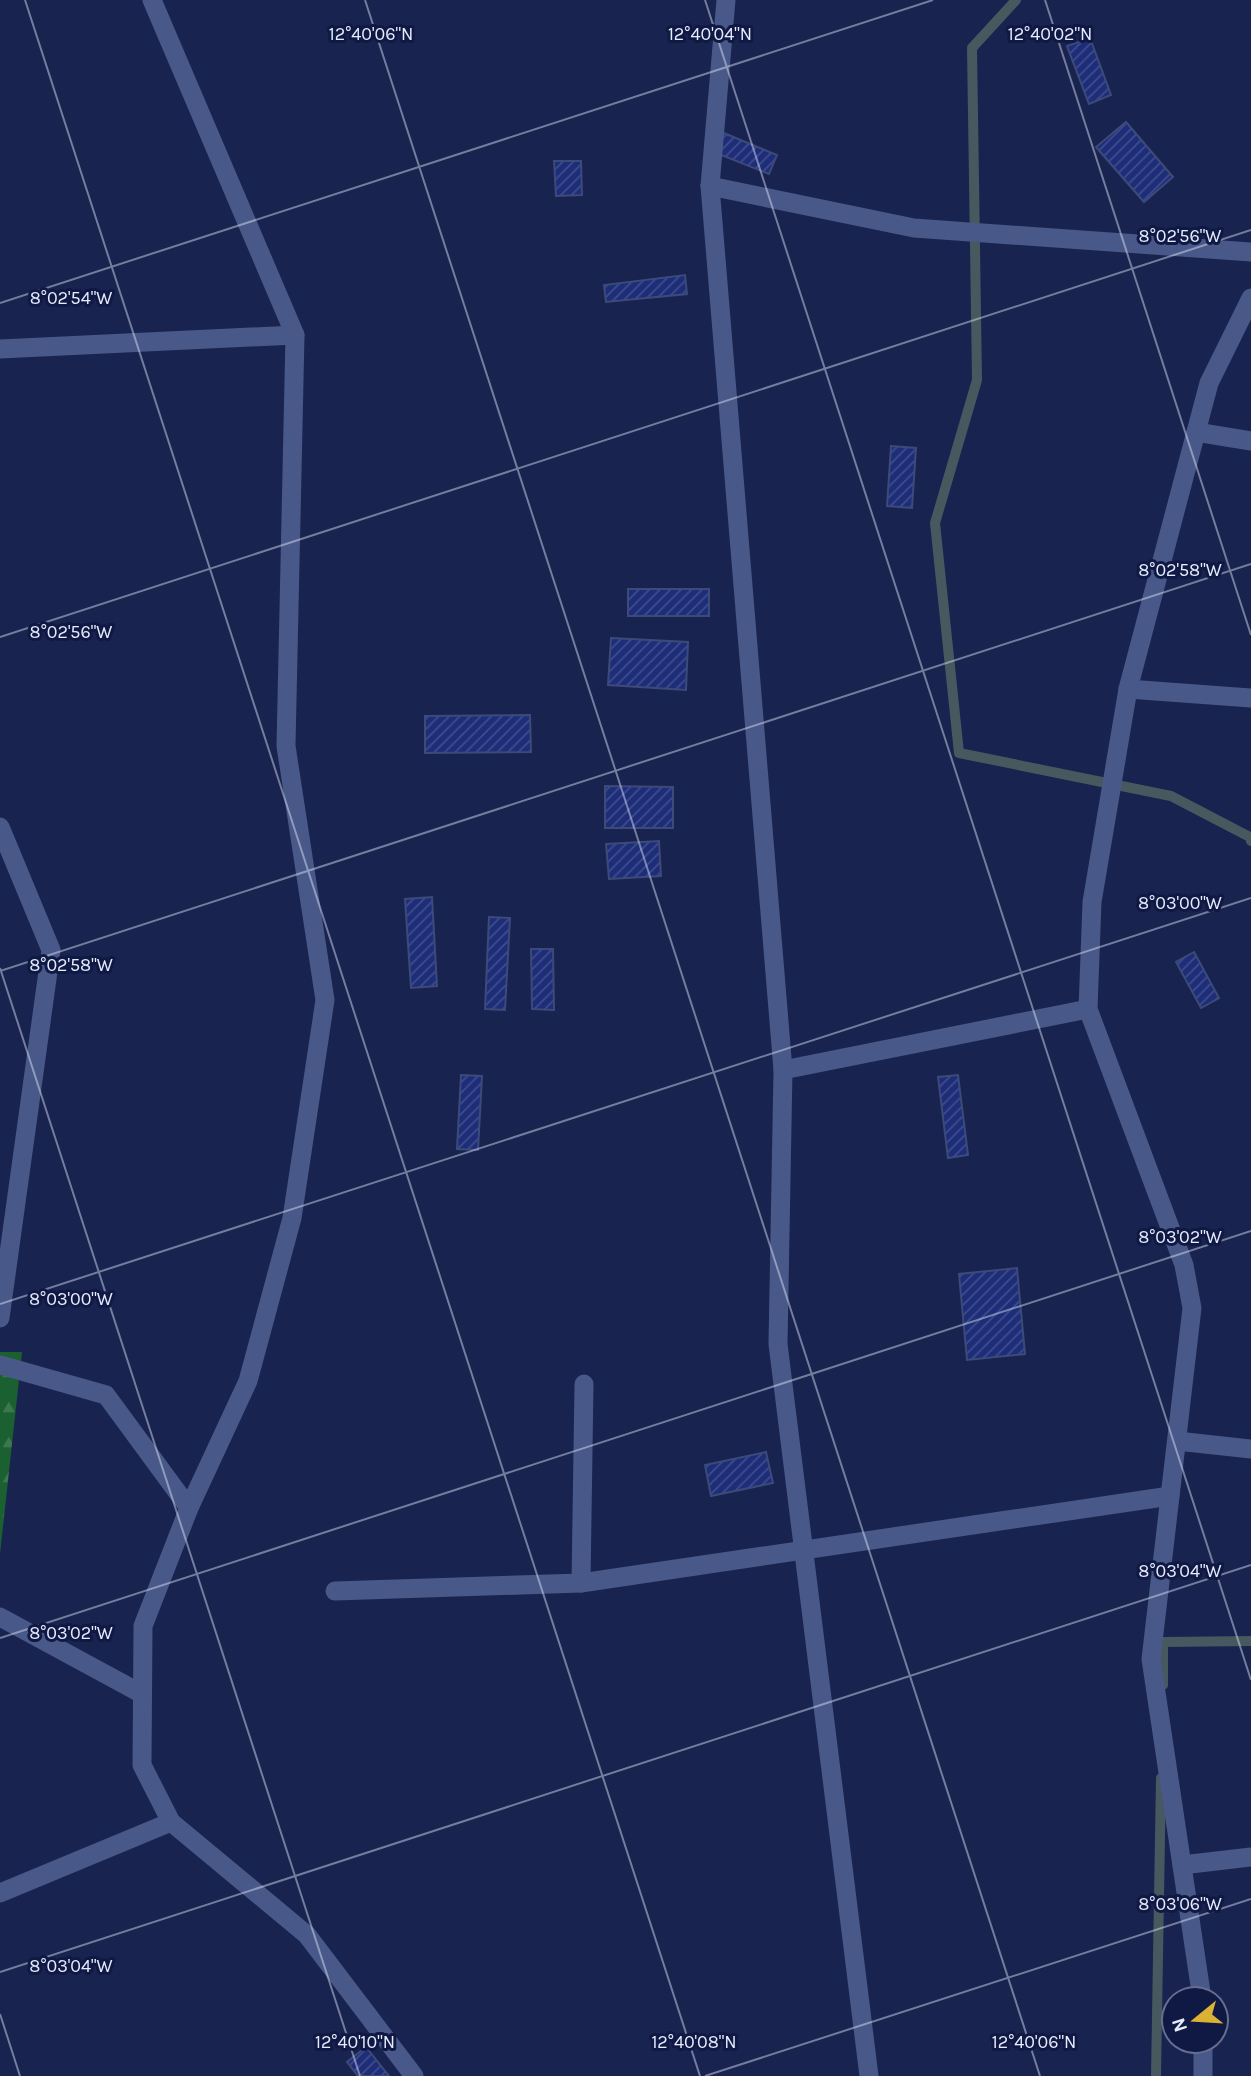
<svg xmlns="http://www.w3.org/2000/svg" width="1251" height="2076" font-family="Karla,sans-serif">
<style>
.forest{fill:url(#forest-firs)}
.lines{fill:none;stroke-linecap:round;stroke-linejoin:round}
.stream{stroke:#48585f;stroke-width:10}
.building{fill:url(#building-hatch);stroke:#3c4a7a;stroke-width:2}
.minor{stroke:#485888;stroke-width:19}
.ticks{fill:none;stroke:#e6ecfd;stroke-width:2;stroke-opacity:0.45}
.ticks-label{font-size:18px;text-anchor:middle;fill:#e6ecfd;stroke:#101944;stroke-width:6;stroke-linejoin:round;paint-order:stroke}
</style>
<defs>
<pattern id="forest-firs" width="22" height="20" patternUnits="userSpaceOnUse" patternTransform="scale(1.75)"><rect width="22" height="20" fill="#1b6030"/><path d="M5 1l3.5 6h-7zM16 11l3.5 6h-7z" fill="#3c774f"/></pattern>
<pattern id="building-hatch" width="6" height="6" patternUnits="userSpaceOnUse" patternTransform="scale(1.75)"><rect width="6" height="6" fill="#1e2d78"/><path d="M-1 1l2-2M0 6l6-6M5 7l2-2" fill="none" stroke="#3f4c8c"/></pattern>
</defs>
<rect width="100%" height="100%" fill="#18234f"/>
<polygon class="forest" points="0,1352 22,1352 0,1554"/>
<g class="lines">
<g class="stream">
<polyline points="1016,0 972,48 977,380 935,523 959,753 1171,796 1250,837 1251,841"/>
<polyline points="1163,1685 1163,1642 1251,1641"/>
<polyline points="1156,2076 1161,1778"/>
</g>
</g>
<g class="building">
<polygon points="1090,38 1111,95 1089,104 1067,46"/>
<polygon points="1126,122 1173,177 1144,202 1096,147"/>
<polygon points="719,131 777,155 769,174 711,151"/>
<polygon points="554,161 581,161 582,195 556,196"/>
<polygon points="685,275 687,294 606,302 604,285"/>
<polygon points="891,446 916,448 912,508 887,506"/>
<rect x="628" y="589" width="81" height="27"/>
<polygon points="611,638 688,642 686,690 608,685"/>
<polygon points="530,715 531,752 425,753 425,716"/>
<polygon points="605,786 673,787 673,828 605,828"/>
<polygon points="659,841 661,876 609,879 606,844"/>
<polygon points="432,897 437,986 411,988 405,899"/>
<polygon points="489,917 510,918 505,1010 485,1009"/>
<polygon points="531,949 553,949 554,1010 532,1009"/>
<polygon points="1194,952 1219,998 1201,1008 1176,962"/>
<polygon points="461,1075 482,1076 478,1150 457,1149"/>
<polygon points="958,1075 968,1155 948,1158 938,1077"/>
<polygon points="1017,1268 1025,1354 967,1360 959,1274"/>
<polygon points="766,1452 773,1483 711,1496 705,1465"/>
<polygon points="366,2047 389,2076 358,2076 347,2062"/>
</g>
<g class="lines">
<g class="minor">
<polyline points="152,0 295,335 286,746 325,1000 292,1218 248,1381 189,1508 143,1626 142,1765 171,1822 307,1935 414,2076"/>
<polyline points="726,0 710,186 783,1070 778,1344 869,2076"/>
<polyline points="710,186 914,228 1251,252"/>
<polyline points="0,349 295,335"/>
<polyline points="1196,432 1251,441"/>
<polyline points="1128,689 1251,698"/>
<polyline points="0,827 51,950 0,1318"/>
<polyline points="783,1070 1088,1009"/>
<polyline points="0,1365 106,1395 189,1508"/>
<polyline points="1177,1441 1251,1449"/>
<polyline points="581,1583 584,1384"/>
<polyline points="335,1591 581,1583 1170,1496"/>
<polyline points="0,1617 142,1694"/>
<polyline points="1182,1865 1251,1857"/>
<polyline points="0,1893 171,1822"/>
<polyline points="1202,1999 1151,1659 1192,1308 1184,1265 1088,1009 1092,902 1128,689 1209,383 1251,298"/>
<polyline points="1203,2041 1203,2076"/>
</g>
</g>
<path class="ticks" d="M25 0 700 2076M365 0 1040 2076M705 0 1251 1680M1045 0 1251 635M0 303 933 0M0 637 1251 230M0 968 360 2076M0 971 1251 564M0 1304 1251 898M0 1638 1251 1231M0 1972 1251 1565M0 2014 20 2076M705 2076 1251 1899"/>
<g class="ticks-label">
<text x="371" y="40">12°40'06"N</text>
<text x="710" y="40">12°40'04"N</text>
<text x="1050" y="40">12°40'02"N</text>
<text x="1180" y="242">8°02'56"W</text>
<text x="71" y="304">8°02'54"W</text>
<text x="1180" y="576">8°02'58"W</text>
<text x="71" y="638">8°02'56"W</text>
<text x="1180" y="909">8°03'00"W</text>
<text x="71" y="971">8°02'58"W</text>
<text x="1180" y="1243">8°03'02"W</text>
<text x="71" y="1305">8°03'00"W</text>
<text x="1180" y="1577">8°03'04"W</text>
<text x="71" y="1639">8°03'02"W</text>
<text x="1180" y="1910">8°03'06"W</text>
<text x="71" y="1972">8°03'04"W</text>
<text x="355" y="2048">12°40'10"N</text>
<text x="694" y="2048">12°40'08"N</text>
<text x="1034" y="2048">12°40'06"N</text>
</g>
<g transform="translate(1195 2020) rotate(252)"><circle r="33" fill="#101944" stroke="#666d8e" stroke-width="2"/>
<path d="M0-5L12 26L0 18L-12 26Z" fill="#dbb233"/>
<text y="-10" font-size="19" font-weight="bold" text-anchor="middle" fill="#e6ecfd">N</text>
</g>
</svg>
